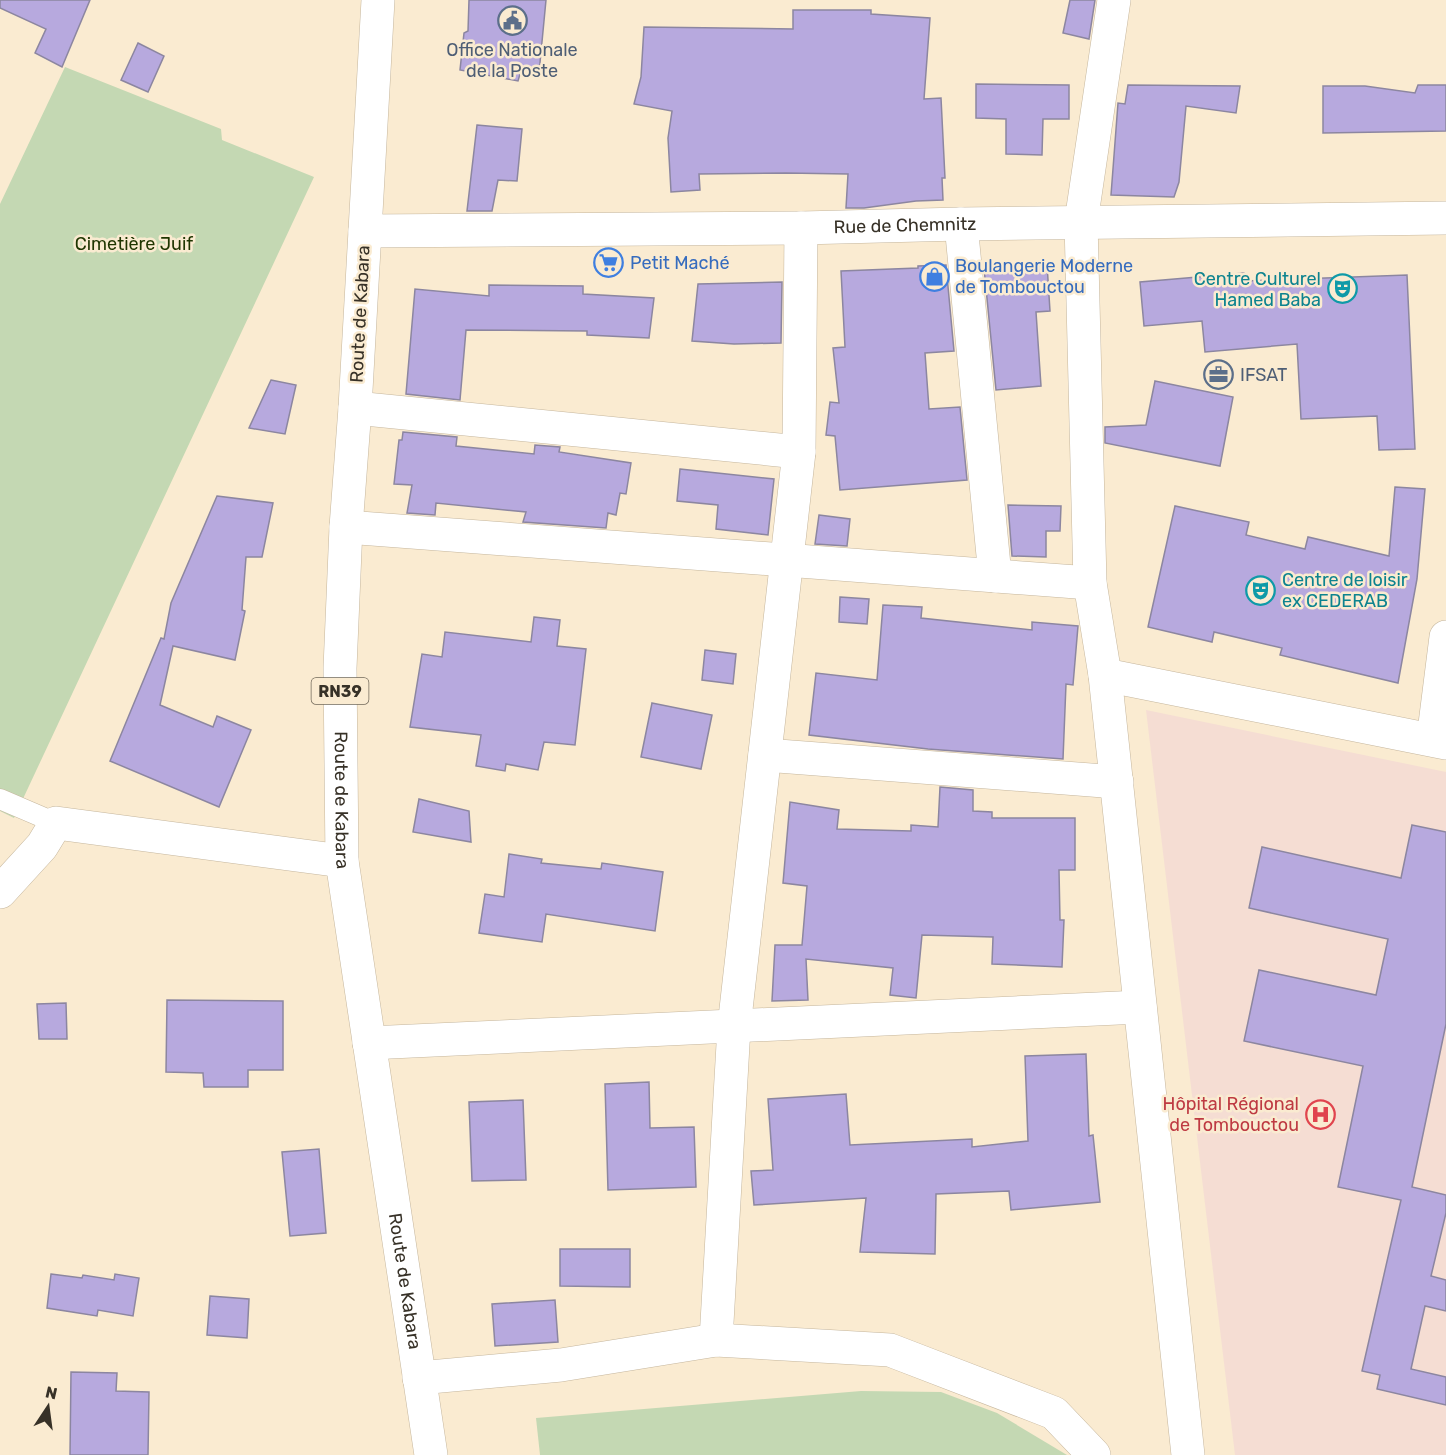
<svg xmlns="http://www.w3.org/2000/svg" width="1446" height="1455" font-family="Rubik,sans-serif">
<style>
.medical{fill:#f5ddd3}
.green{fill:#c4d8b3}
.building{fill:#b7a9de;stroke:#8c86a0;stroke-width:1.5}
.lines{fill:none;stroke-linecap:round;stroke-linejoin:round}
.lane-casing{stroke:#c5b69d;stroke-width:21}
.street-casing{stroke:#c5b69d;stroke-width:34}
.primary-casing{stroke:#c5b69d;stroke-width:34}
.lane{stroke:#fff;stroke-width:20}
.street{stroke:#fff;stroke-width:33}
.primary{stroke:#fff;stroke-width:33}
.labels{text-anchor:middle;stroke-width:5;stroke-linejoin:round;paint-order:stroke}
.shield{fill:#faebd1;stroke:#72695a;stroke-width:1.5}
.shield-label{font-size:16px;font-weight:bold;fill:#373127}
.service-label{font-size:18px;fill:#4e5e75;stroke:#faebd1}
.street-label{font-size:18px;fill:#373127;stroke:#faebd1}
.park-label{font-size:18px;fill:#1e3500;stroke:#faebd1}
.shop-label{font-size:18px;fill:#366cbe;stroke:#faebd1;text-anchor:start}
.culture-label{font-size:18px;fill:#0d838f;stroke:#faebd1;text-anchor:end}
.health-label{font-size:18px;fill:#be3a42;stroke:#faebd1;text-anchor:end}
</style>
<rect width="100%" height="100%" fill="#faebd1"/>
<polygon class="medical" points="1146,710 1446,772 1446,1455 1235,1455"/>
<g class="green">
<polygon points="65,67 221,129 222,140 314,177 14,818 0,811 0,204"/>
<polygon points="861,1391 941,1392 997,1413 1067,1455 540,1455 536,1418"/>
</g>
<g class="building">
<polygon points="0,0 90,0 62,67 35,53 46,29 0,8"/>
<polygon points="469,0 546,0 539,73 521,71 518,81 460,70 464,33 468,31"/>
<polygon points="1070,0 1095,0 1089,39 1063,33"/>
<polygon points="793,10 871,10 871,14 930,18 924,99 941,98 945,178 942,178 943,200 916,201 864,208 846,208 848,174 786,173 699,174 700,190 671,192 668,138 672,111 634,104 641,77 644,27 793,29"/>
<polygon points="138,43 164,56 148,92 121,80"/>
<polygon points="976,84 1069,85 1069,119 1043,119 1042,155 1006,154 1006,119 976,118"/>
<polygon points="1128,85 1240,86 1236,113 1186,106 1179,182 1174,197 1111,195 1118,103 1125,104"/>
<polygon points="1418,85 1446,85 1446,131 1323,133 1323,86 1365,86 1415,93"/>
<polygon points="477,125 522,129 517,181 498,180 492,211 467,211"/>
<polygon points="1047,264 1050,311 1036,312 1041,386 996,390 984,268"/>
<polygon points="946,265 954,351 925,353 929,409 960,407 967,480 840,490 835,436 826,435 830,402 839,403 833,348 845,347 841,271 918,268 918,266"/>
<polygon points="1244,273 1245,281 1407,275 1415,449 1379,450 1377,416 1301,419 1297,344 1205,352 1202,321 1144,326 1140,282"/>
<polygon points="782,282 781,343 734,344 692,341 698,284"/>
<polygon points="489,285 583,286 583,294 654,298 649,338 587,335 587,331 466,330 460,400 406,394 415,289 489,296"/>
<polygon points="271,380 296,385 285,434 249,428"/>
<polygon points="1155,381 1233,397 1220,466 1105,443 1105,427 1146,425"/>
<polygon points="403,432 457,437 456,446 534,454 535,445 560,447 559,452 631,463 626,494 620,493 616,515 608,513 606,528 523,522 526,512 436,503 435,515 407,513 412,485 394,484 399,440 402,440"/>
<polygon points="680,469 774,479 768,535 716,529 718,505 677,501"/>
<polygon points="1395,487 1425,489 1417,579 1398,683 1280,655 1282,648 1214,632 1212,642 1148,627 1175,506 1249,522 1246,535 1305,549 1308,537 1389,556"/>
<polygon points="217,496 273,503 262,557 246,557 242,610 245,611 235,660 173,646 160,705 213,727 217,716 251,730 219,807 110,761 161,638 164,639 171,603"/>
<polygon points="1008,505 1061,506 1060,531 1046,531 1046,557 1012,556"/>
<polygon points="819,515 850,519 847,546 815,544"/>
<polygon points="840,597 869,599 867,624 839,622"/>
<polygon points="883,605 922,607 921,618 1032,630 1032,622 1078,626 1073,685 1066,684 1063,759 928,749 809,735 816,673 877,680"/>
<polygon points="534,617 560,620 557,646 586,649 575,745 544,742 538,770 506,764 505,771 476,766 481,735 410,727 422,654 442,657 445,632 531,642"/>
<polygon points="705,650 736,654 733,684 702,680"/>
<polygon points="652,703 712,715 701,769 641,757"/>
<polygon points="940,787 973,790 973,811 992,812 992,818 1075,818 1075,870 1059,870 1060,920 1064,920 1062,967 992,964 993,937 922,935 916,998 890,995 893,968 806,959 808,1000 772,1001 775,945 802,945 807,886 783,883 790,802 839,810 837,829 911,831 911,825 938,827"/>
<polygon points="419,799 469,811 471,842 413,832"/>
<polygon points="1412,825 1446,832 1446,1024 1412,1187 1446,1195 1446,1213 1431,1276 1446,1280 1446,1311 1425,1306 1411,1369 1446,1377 1446,1405 1377,1389 1380,1375 1362,1371 1401,1200 1338,1187 1363,1066 1244,1041 1259,970 1376,995 1388,939 1249,908 1262,847 1401,878"/>
<polygon points="509,854 542,859 541,863 601,869 602,863 663,872 655,931 546,914 542,942 479,933 485,894 504,897"/>
<polygon points="167,1000 283,1001 283,1070 248,1070 248,1087 204,1087 203,1073 166,1072"/>
<polygon points="66,1003 67,1039 39,1039 37,1004"/>
<polygon points="1086,1054 1089,1136 1093,1135 1100,1202 1011,1210 1009,1191 936,1194 935,1254 860,1252 866,1198 754,1205 751,1171 773,1170 768,1099 846,1094 850,1145 972,1139 972,1147 1028,1141 1025,1056"/>
<polygon points="649,1082 650,1128 694,1127 696,1187 608,1190 605,1084"/>
<polygon points="523,1100 526,1180 472,1181 469,1102"/>
<polygon points="319,1149 326,1233 290,1236 282,1152"/>
<polygon points="560,1249 630,1249 630,1287 560,1286"/>
<polygon points="51,1274 82,1278 83,1275 114,1280 115,1274 139,1278 133,1316 98,1310 97,1316 47,1308"/>
<polygon points="210,1296 249,1299 247,1338 207,1335"/>
<polygon points="555,1300 558,1342 495,1346 492,1304"/>
<polygon points="71,1372 117,1373 116,1391 149,1392 148,1455 70,1455"/>
</g>
<g class="lines">
<defs>
<polyline id="lane" points="0,799 56,823"/>
<g id="street">
<polyline points="1114,0 1081,222 1090,583 1105,675 1188,1455"/>
<polyline points="961,224 995,576"/>
<path id="s1" d="M365 231 801 228 961 224 1446 218"/>
<polyline points="355,408 799,452"/>
<polyline points="346,527 1090,583"/>
<polyline points="1105,675 1446,743"/>
<polyline points="1433,740 1446,637"/>
<polyline points="765,755 1117,782"/>
<polyline points="0,892 42,846 56,823 342,861"/>
<polyline points="369,1043 1140,1007"/>
<polyline points="716,1340 734,1027 799,452 801,228"/>
<polyline points="419,1378 561,1365 716,1340 890,1350 1054,1413 1094,1455"/>
</g>
<g id="primary">
<path id="s2" d="M378 0 355 408 346 527 340 668 342 861 431 1455"/>
</g>
</defs>
<use href="#lane" class="lane-casing"/>
<use href="#street" class="street-casing"/>
<use href="#primary" class="primary-casing"/>
<use href="#lane" class="lane"/>
<use href="#street" class="street"/>
<use href="#primary" class="primary"/>
</g>
<defs>
<symbol id="civic-ring" viewBox="-11 -11 22 22"><circle r="9.5" fill="#faebd1" stroke="#5c6f8a" stroke-width="1.5"/><path d="M-.6-6.5H3V-4.5H.6V-3L4-1V1h2V6H-6V1h2V-1L-.6-3ZM-1.2 2.5V6h2.4V2.5Z" fill="#5c6f8a"/></symbol>
<symbol id="supermarket-ring" viewBox="-11 -11 22 22"><circle r="9.5" fill="#faebd1" stroke="#3f7fe0" stroke-width="1.5"/><path d="M-6-5.5h2.5l.6 2H6L4.5 2H-2.5L-4.4-4H-6ZM-1.5 3.2a1.3 1.3 0 1 0 .1 0ZM3 3.2a1.3 1.3 0 1 0 .1 0Z" fill="#3f7fe0"/></symbol>
<symbol id="shop-ring" viewBox="-11 -11 22 22"><circle r="9.5" fill="#faebd1" stroke="#3f7fe0" stroke-width="1.5"/><path d="M-5-2.5h2.3a2.7 3.5 0 0 1 5.4 0H5L5.5 6h-11ZM-1.5-2.5h3a1.5 2.3 0 0 0-3 0Z" fill="#3f7fe0"/></symbol>
<symbol id="theatre-ring" viewBox="-11 -11 22 22"><circle r="9.5" fill="#faebd1" stroke="#0f9aa8" stroke-width="1.5"/><path d="M-5-5.5Q0-4 5-5.5V0Q5 5 0 6Q-5 5-5 0ZM-3.3-2.5H-1v1.5H-3.3ZM1-2.5H3.3v1.5H1ZM-2.8 1Q0 5.5 2.8 1Z" fill="#0f9aa8"/></symbol>
<symbol id="office-ring" viewBox="-11 -11 22 22"><circle r="9.5" fill="#faebd1" stroke="#5c6f8a" stroke-width="1.5"/><path d="M-6-3h4V-5.5h4V-3h4V5H-6ZM-1-4.5V-3h2v-1.5ZM-6 0V1H6V0Z" fill="#5c6f8a"/></symbol>
<symbol id="hospital-ring" viewBox="-11 -11 22 22"><circle r="9.5" fill="#faebd1" stroke="#e0444e" stroke-width="1.5"/><path d="M-5-5h3v3.5h4V-5h3V5h-3V1.5h-4V5h-3Z" fill="#e0444e"/></symbol>
</defs>
<g fill-rule="evenodd">
<use href="#civic-ring" x="496" y="4" width="33" height="33"/>
<use href="#supermarket-ring" x="592" y="246" width="33" height="33"/>
<use href="#shop-ring" x="918" y="260" width="33" height="33"/>
<use href="#theatre-ring" x="1326" y="272" width="33" height="33"/>
<use href="#office-ring" x="1202" y="358" width="33" height="33"/>
<use href="#theatre-ring" x="1244" y="574" width="33" height="33"/>
<use href="#hospital-ring" x="1304" y="1098" width="33" height="33"/>
</g>
<g class="labels">
<rect class="shield" x="311.5" y="678" width="57" height="26" rx="4.5"/>
<g class="shield-label">
<text x="340" y="697">RN39</text>
</g>
<g class="service-label">
<text x="512" y="56">Office Nationale<tspan x="512" dy="21">de la Poste</tspan></text>
<text x="1240" y="381" text-anchor="start">IFSAT</text>
</g>
<g class="street-label">
<text dy="6" stroke="none"><textPath href="#s1" startOffset="540">Rue de Chemnitz</textPath></text>
<text transform="translate(360 314) rotate(-87)" y="6">Route de Kabara</text>
<text dy="6" stroke="none"><textPath href="#s2" startOffset="801">Route de Kabara</textPath></text>
<text dy="6" stroke="none"><textPath href="#s2" startOffset="1287">Route de Kabara</textPath></text>
</g>
<g class="park-label">
<text x="134" y="250">Cimetière Juif</text>
</g>
<g class="shop-label">
<text x="630" y="269">Petit Maché</text>
<text x="955" y="272">Boulangerie Moderne<tspan x="955" dy="21">de Tombouctou</tspan></text>
</g>
<g class="culture-label">
<text x="1321" y="285">Centre Culturel<tspan x="1321" dy="21">Hamed Baba</tspan></text>
<text x="1282" y="586" text-anchor="start">Centre de loisir<tspan x="1282" dy="21">ex CEDERAB</tspan></text>
</g>
<g class="health-label">
<text x="1299" y="1110">Hôpital Régional<tspan x="1299" dy="21">de Tombouctou</tspan></text>
</g>
</g>
<g transform="translate(48 1407) rotate(13)" stroke="#faebd1" stroke-width="4.5" paint-order="stroke">
<path d="M0-4.5L10 22L0 15L-10 22Z" fill="#373127"/>
<text y="-9" font-size="16" font-weight="bold" text-anchor="middle" fill="#373127">N</text>
</g>
</svg>
